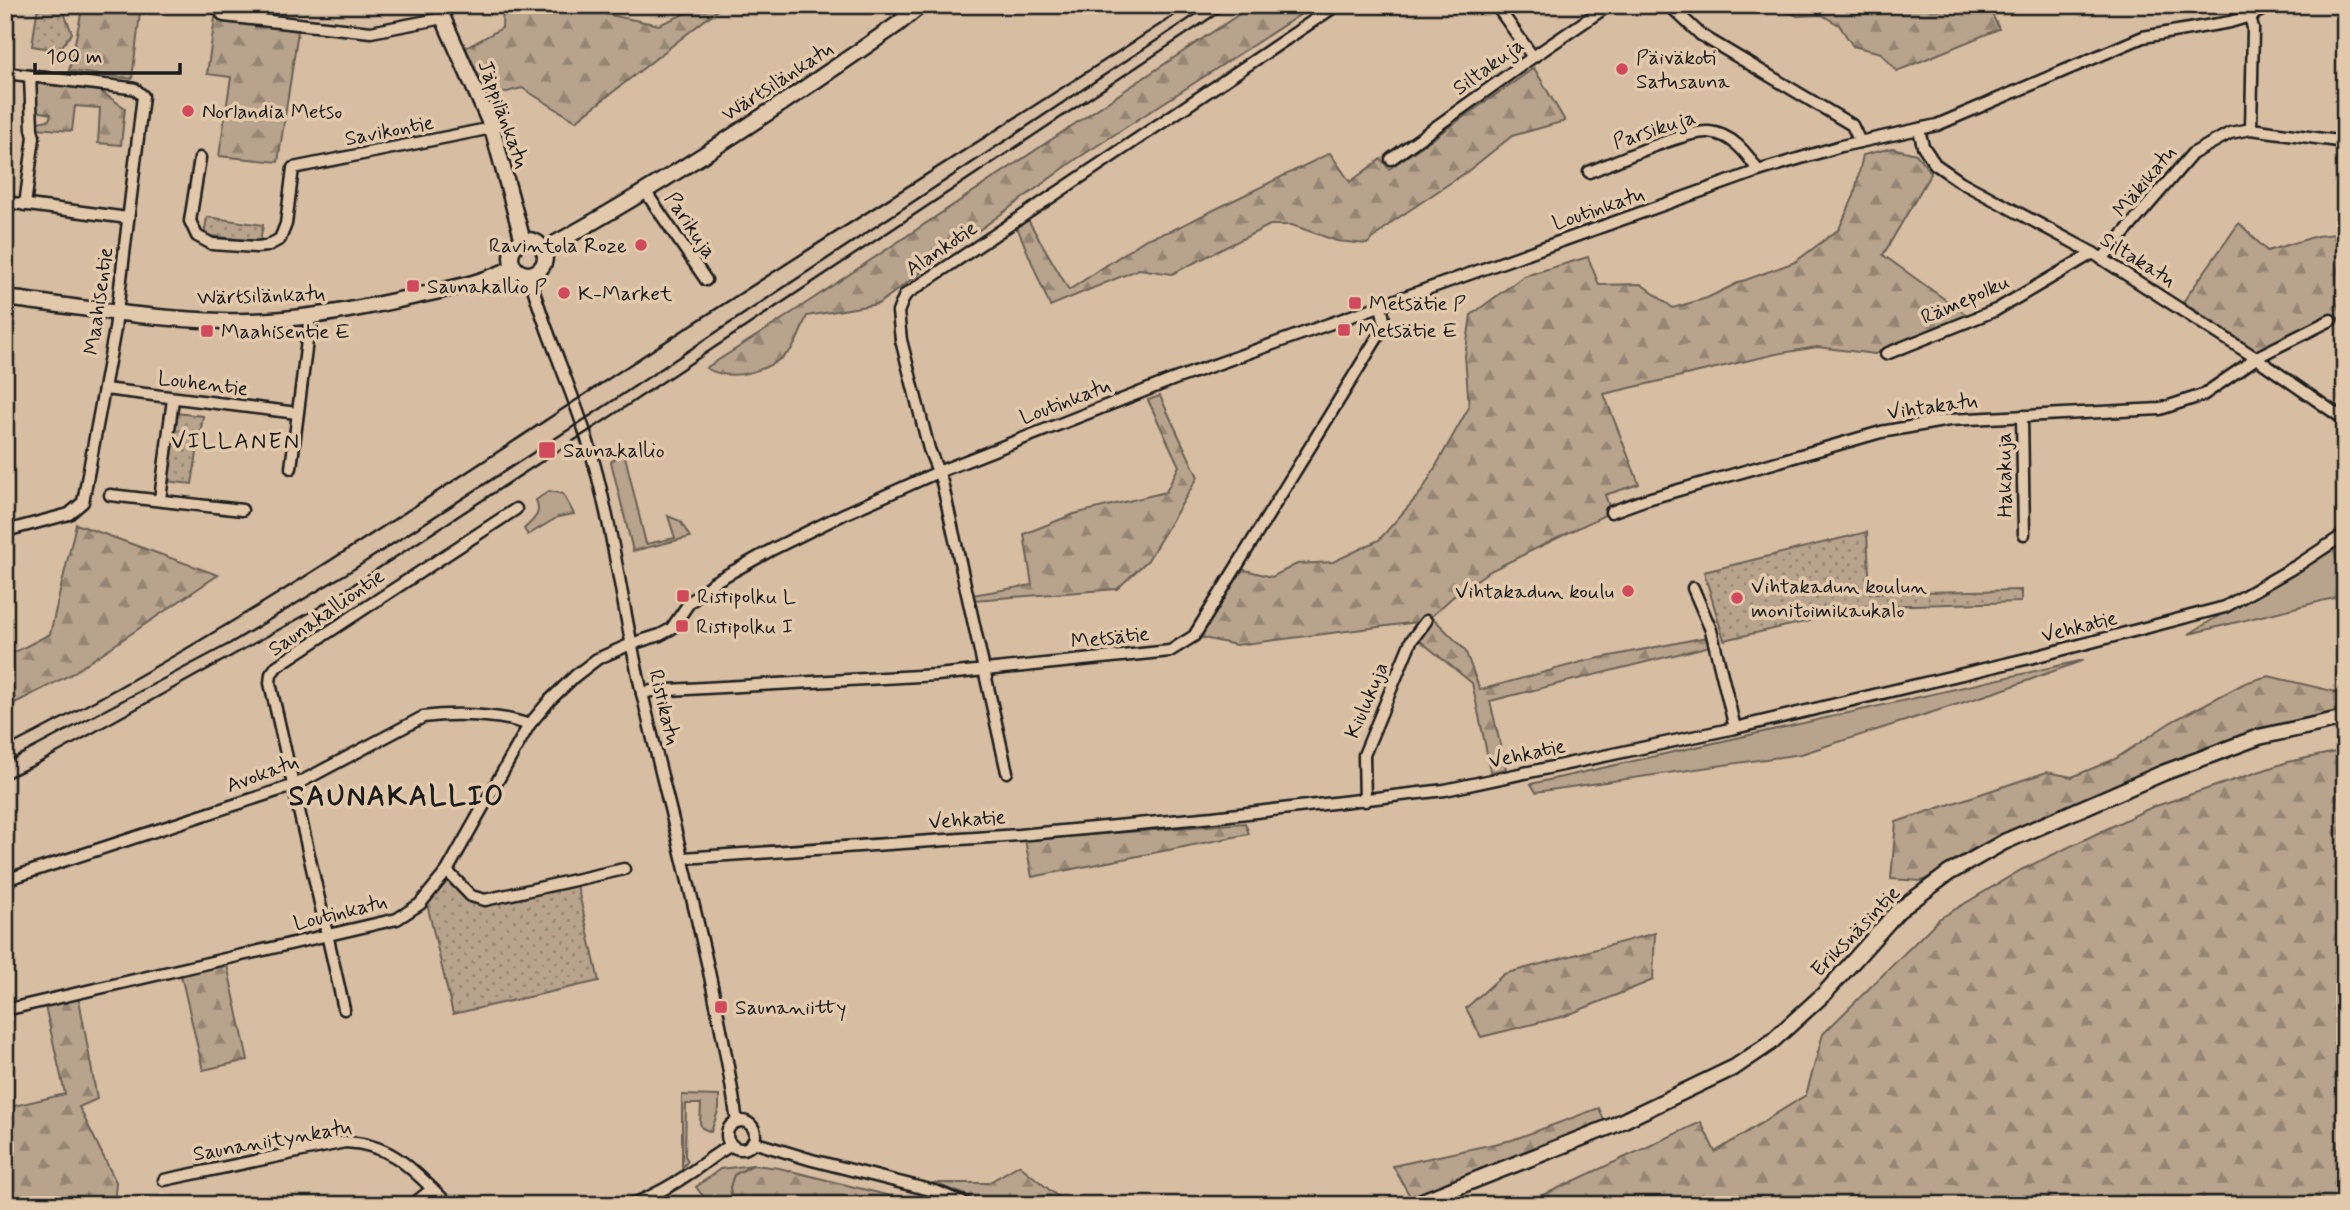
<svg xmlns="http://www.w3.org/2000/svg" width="2350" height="1210" font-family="Mynerve,sans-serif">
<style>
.grass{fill:#b8a48c;stroke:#6a6054;stroke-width:2}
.forest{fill:url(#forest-firs);stroke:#6a6054;stroke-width:2}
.park{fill:url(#park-dots);stroke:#6a6054;stroke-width:2}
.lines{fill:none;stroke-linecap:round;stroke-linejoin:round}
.street-casing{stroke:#1c1c1c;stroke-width:15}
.secondary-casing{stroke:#1c1c1c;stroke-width:19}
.street{stroke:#e3c9ab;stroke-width:10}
.secondary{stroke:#e3c9ab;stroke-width:14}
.rail{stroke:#1c1c1c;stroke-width:2.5}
.poi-dot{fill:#d1495b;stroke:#e3c9ab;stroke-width:2.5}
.labels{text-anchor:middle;stroke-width:7;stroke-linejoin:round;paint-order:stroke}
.poi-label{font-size:21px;fill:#1c1c1c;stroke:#e3c9ab;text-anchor:start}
.street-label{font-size:21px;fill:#1c1c1c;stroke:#e3c9ab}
.neighbourhood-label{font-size:23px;letter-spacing:2px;fill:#1c1c1c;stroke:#e3c9ab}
.district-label{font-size:28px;font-weight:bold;letter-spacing:2px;fill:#1c1c1c;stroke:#e3c9ab}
</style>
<defs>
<pattern id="forest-firs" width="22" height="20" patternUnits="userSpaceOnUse" patternTransform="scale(1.75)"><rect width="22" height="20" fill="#b8a48c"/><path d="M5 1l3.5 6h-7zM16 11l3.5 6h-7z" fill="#958572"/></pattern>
<pattern id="park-dots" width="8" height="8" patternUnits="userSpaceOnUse" patternTransform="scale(1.75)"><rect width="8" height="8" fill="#b8a48c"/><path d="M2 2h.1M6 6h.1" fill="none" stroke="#958572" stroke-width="1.8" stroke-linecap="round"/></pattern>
</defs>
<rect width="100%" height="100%" fill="#d7bea2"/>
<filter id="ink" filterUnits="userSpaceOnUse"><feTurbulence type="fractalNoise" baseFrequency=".0143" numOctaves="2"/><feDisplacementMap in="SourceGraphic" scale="14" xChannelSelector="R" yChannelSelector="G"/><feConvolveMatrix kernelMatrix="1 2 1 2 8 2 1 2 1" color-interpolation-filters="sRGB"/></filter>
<g filter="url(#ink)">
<g class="grass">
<polygon points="624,452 646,544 675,538 668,516 680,521 690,537 633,551 611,462"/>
<path d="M549 491 563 494 574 514 558 517 528 535 524 529C534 519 542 514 536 500Z"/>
<polygon points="2333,547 2344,584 2338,597 2189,634"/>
<polygon points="2084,660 1999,691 1801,754 1536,792 1531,784"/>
<polygon points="682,1095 719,1096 719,1108 711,1132 702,1128 700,1123 701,1104 686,1104 685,1156 688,1161 682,1168"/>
<polygon points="753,1165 734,1175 730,1187 733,1205 710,1205 696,1187 720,1169"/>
</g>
<g class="forest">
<polygon points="83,5 141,5 132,79 69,71"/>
<polygon points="503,5 561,5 659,25 705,5 720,5 720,8 576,121 522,88 488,97 466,48 502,28"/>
<path d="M1253 5H1315L1075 160 878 304 807 316C802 326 798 343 790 351 769 371 731 383 706 368L775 324Z"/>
<polygon points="1776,5 1988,5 1999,29 1897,71 1881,53 1853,46 1839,25 1822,15 1797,16"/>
<polygon points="215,18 298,31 278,162 219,156 231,77 207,74"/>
<polygon points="1534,68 1565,121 1512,136 1468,171 1392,222 1367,244 1337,241 1292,225 1270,225 1172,274 1139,269 1050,306 1017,227 1028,220 1069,290 1146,239 1173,230 1330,153 1350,182 1381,159 1389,169"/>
<polygon points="35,83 100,91 125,108 121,145 98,143 100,108 75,106 72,131 37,128 37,122 49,120 51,114 36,111"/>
<polygon points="1892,148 1916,154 1931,173 1883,255 1968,316 1875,354 1817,347 1776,354 1604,394 1639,484 1605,495 1611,512 1488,572 1455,595 1426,621 1236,645 1194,636 1237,568 1272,577 1297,564 1333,562 1379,540 1422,491 1469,407 1465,356 1471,315 1524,276 1588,257 1599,285 1641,284 1673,308 1707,298 1740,282 1795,262 1839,229 1854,196 1863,155"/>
<polygon points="2239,223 2267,251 2317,236 2345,233 2345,317 2331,320 2261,354 2183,302"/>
<polygon points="1160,396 1198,477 1148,560 1117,589 974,600 972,595 1032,585 1024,534 1074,514 1166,492 1179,466 1148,400"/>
<polygon points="76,524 218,575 70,675 5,708 5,657 50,634"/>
<polygon points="1434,619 1465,650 1480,690 1585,661 1707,637 1710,646 1490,701 1506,769 1491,772 1472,683 1418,639 1428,623"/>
<polygon points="2268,676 2345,694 2345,709 2250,733 2162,767 2002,839 1922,881 1891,879 1896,822 2047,772 2072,777 2115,759 2171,722 2245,683"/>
<polygon points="2345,750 2345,1205 1517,1205 1550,1192 1701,1122 1715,1152 1806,1095 1823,1034 1939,919 2021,870 2150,808 2288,762"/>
<polygon points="1245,823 1249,834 1032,877 1025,840"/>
<polygon points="1655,933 1653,980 1565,1016 1481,1037 1466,1008 1504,974"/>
<polygon points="227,965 248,1060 203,1070 181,975"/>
<polygon points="79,999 97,1099 79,1107 116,1182 115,1194 122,1205 5,1205 5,1108 65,1094 45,1006"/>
<polygon points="1599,1108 1605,1123 1411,1198 1393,1166 1512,1140"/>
<polygon points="753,1165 779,1168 926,1205 733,1205 730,1187 734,1175"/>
<polygon points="1019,1165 1068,1205 979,1205 966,1195 932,1183 988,1183"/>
</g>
<g class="park">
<polygon points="38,5 61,5 72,33 56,54 50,49 32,46"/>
<polygon points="207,217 263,225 260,242 204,235"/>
<polygon points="175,413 203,416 192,484 165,481"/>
<polygon points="1867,532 1870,593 2021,590 2021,602 1876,606 1724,640 1704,572"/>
<polygon points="447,878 468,900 478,904 577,885 599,981 453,1014 427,904"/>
</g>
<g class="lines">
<defs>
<g id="street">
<polyline points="215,5 224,16 371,32 443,18"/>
<polyline points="1496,5 1533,57"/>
<polyline points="1669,5 1701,35 1852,125 1860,142"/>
<polyline points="2247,5 2253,28 2251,129"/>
<polyline points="5,73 130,88 135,89 143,96 115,329 83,502 69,514 13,529 5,533"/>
<polyline points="1919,130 1923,146 1935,164 1961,182 2093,253 2256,358 2345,420"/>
<polyline points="200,158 190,221 197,236 212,244 256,247 267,246 280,239 286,224 293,168 492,128"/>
<polyline points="1391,159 1533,57 1609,5"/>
<path d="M1589 172C1614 162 1686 130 1709 132 1732 134 1747 153 1758 171"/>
<polyline points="645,191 706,280"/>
<polyline points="5,202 128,218"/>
<polyline points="25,205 34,137 32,129 30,76"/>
<polyline points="2102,259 2192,154 2230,133 2251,129 2345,142"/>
<path d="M529 274C544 331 570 383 587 439 613 522 622 609 642 693 675 835 716 977 737 1122"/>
<polyline points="1886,354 1996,310 2093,253"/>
<polyline points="105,389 297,413"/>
<polyline points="2022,416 2024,534"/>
<polyline points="291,468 310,317"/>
<polyline points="110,495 242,510"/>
<polyline points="160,499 173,399"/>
<polyline points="1611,512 1644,500 1881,432 1949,420 2160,409 2203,395 2261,355 2331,320"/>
<polyline points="1693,588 1711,630 1735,728"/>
<polyline points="642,694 651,691 937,675 1170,651 1194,636 1385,325 1381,305"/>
<polyline points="1007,772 942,482 929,449 901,340 898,312 905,295 1337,5"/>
<polyline points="1365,801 1364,755 1411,641 1426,621"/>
<polyline points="683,858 1019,835 1213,817 1445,790 1735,728 2030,658 2225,607 2298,565 2345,534"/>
<polyline points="447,871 471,896 485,900 624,869"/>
<path d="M5 880 295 785 423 717C453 713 500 714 529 725"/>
<polyline points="344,1009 270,683 271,674 277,666 516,509"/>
<polyline points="5,1010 397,919 420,904 447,871 529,725 550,700 575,676 597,659 631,644 660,635 671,629 689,603 714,582 773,549 844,514 938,472 1172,380 1758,171 1841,146 1937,125 2143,37 2230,22 2250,16 2272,5"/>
<circle cx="741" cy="1135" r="14"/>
<polyline points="753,1142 812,1160 938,1192 968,1205"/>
<path d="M164 1180 345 1142C395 1144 415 1173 449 1205"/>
<polyline points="412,1205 432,1189"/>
<path d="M631 1205C652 1196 672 1186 690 1173 705 1163 716 1153 732 1145"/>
</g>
<g id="secondary">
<polyline points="440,5 443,18 492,128 523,241"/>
<circle cx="528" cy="257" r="17"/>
<path d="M543 250C666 183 783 104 898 24L921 5"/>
<path d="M5 298C77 307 150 319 222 321 287 323 350 311 412 297 447 289 482 284 514 267"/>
<polyline points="1412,1205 1612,1126 1735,1067 1769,1044 1825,993 1898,911 1949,873 2004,842 2163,773 2259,737 2345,718"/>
</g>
</defs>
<use href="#street" class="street-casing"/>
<use href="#secondary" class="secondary-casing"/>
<use href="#street" class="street"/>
<use href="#secondary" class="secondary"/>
<g class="rail">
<path d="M5 748C225 637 428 497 634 362 818 242 1005 126 1190 5"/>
<polyline points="5,763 229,644 354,569 602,408 1210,5"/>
<polyline points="5,779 37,764 316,609 607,419 1230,5"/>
</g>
</g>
</g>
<g class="poi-dot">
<circle cx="1622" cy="69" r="7"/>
<circle cx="188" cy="111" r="7"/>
<circle cx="641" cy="245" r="7"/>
<rect x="406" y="279" width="14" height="14" rx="3.5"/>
<circle cx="564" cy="293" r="7"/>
<rect x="1348" y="296" width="14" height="14" rx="3.5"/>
<rect x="1337" y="323" width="14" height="14" rx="3.5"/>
<rect x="200" y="324" width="14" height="14" rx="3.5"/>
<rect x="538" y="441" width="18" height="18" rx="3.5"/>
<circle cx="1628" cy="591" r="7"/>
<rect x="676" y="589" width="14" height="14" rx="3.5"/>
<circle cx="1737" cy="598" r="7"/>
<rect x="675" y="619" width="14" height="14" rx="3.5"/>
<rect x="714" y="1000" width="14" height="14" rx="3.5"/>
</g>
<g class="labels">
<g class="poi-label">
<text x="1636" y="64">Päiväkoti<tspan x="1636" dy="24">Satusauna</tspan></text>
<text x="202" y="118">Norlandia Metso</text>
<text x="627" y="252" text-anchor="end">Ravintola Roze</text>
<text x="427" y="293">Saunakallio P</text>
<text x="578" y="300">K-Market</text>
<text x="1369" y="310">Metsätie P</text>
<text x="1358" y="337">Metsätie E</text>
<text x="221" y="338">Maahisentie E</text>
<text x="563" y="457">Saunakallio</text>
<text x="1751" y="593">Vihtakadun koulun<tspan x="1751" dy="24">monitoimikaukalo</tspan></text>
<text x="1614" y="598" text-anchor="end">Vihtakadun koulu</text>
<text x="697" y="603">Ristipolku L</text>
<text x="696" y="633">Ristipolku I</text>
<text x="735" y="1014">Saunaniitty</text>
</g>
<g class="street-label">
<text transform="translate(1488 66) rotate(-36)" y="7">Siltakuja</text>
<text transform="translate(777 81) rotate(-33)" y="7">Wärtsilänkatu</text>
<text transform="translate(504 114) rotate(70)" y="7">Jäppilänkatu</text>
<text transform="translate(1654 129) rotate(-18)" y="7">Parsikuja</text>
<text transform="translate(389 130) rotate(-11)" y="7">Savikontie</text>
<text transform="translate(2144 181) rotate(-50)" y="7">Mäkikatu</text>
<text transform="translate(1598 208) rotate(-19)" y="7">Loutinkatu</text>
<text transform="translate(691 225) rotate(56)" y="7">Parikuja</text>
<text transform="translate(941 248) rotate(-34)" y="7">Alankotie</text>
<text transform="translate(2138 259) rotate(32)" y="7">Siltakatu</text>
<text transform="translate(261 295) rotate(-2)" y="7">Wärtsilänkatu</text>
<text transform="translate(1965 299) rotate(-24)" y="7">Rämepolku</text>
<text transform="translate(98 301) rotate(-82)" y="7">Maahisentie</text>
<text transform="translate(203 383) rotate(7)" y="7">Louhentie</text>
<text transform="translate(1065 401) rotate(-21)" y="7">Loutinkatu</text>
<text transform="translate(1932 406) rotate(-8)" y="7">Vihtakatu</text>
<text transform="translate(2004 475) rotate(-91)" y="7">Hakakuja</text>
<text transform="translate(326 612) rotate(-35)" y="7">Saunakalliontie</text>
<text transform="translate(2079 626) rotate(-14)" y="7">Vehkatie</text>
<text transform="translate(1110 637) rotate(-6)" y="7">Metsätie</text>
<text transform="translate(1366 700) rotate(-67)" y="7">Kiulukuja</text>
<text transform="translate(665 707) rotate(76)" y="7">Ristikatu</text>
<text transform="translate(1527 753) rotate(-12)" y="7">Vehkatie</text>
<text transform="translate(262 773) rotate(-20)" y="7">Avokatu</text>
<text transform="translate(967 819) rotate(-4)" y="7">Vehkatie</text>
<text transform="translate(340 912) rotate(-14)" y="7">Loutinkatu</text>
<text transform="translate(1855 931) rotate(-46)" y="7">Eriksnäsintie</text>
<text transform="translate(272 1140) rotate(-10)" y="7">Saunaniitynkatu</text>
</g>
<g class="neighbourhood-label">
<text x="236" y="448">VILLANEN</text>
</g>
<g class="district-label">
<text x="397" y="805">SAUNAKALLIO</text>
</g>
</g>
<rect width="2350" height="1210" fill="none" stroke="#e3c9ab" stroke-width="28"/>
<rect x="14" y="14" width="2322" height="1182" fill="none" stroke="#1c1c1c" stroke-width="2.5" filter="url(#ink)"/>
<path d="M35 63v10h145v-10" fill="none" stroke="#1c1c1c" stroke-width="3.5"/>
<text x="46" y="63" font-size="21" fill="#1c1c1c" stroke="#e3c9ab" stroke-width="5" paint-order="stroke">100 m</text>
</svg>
